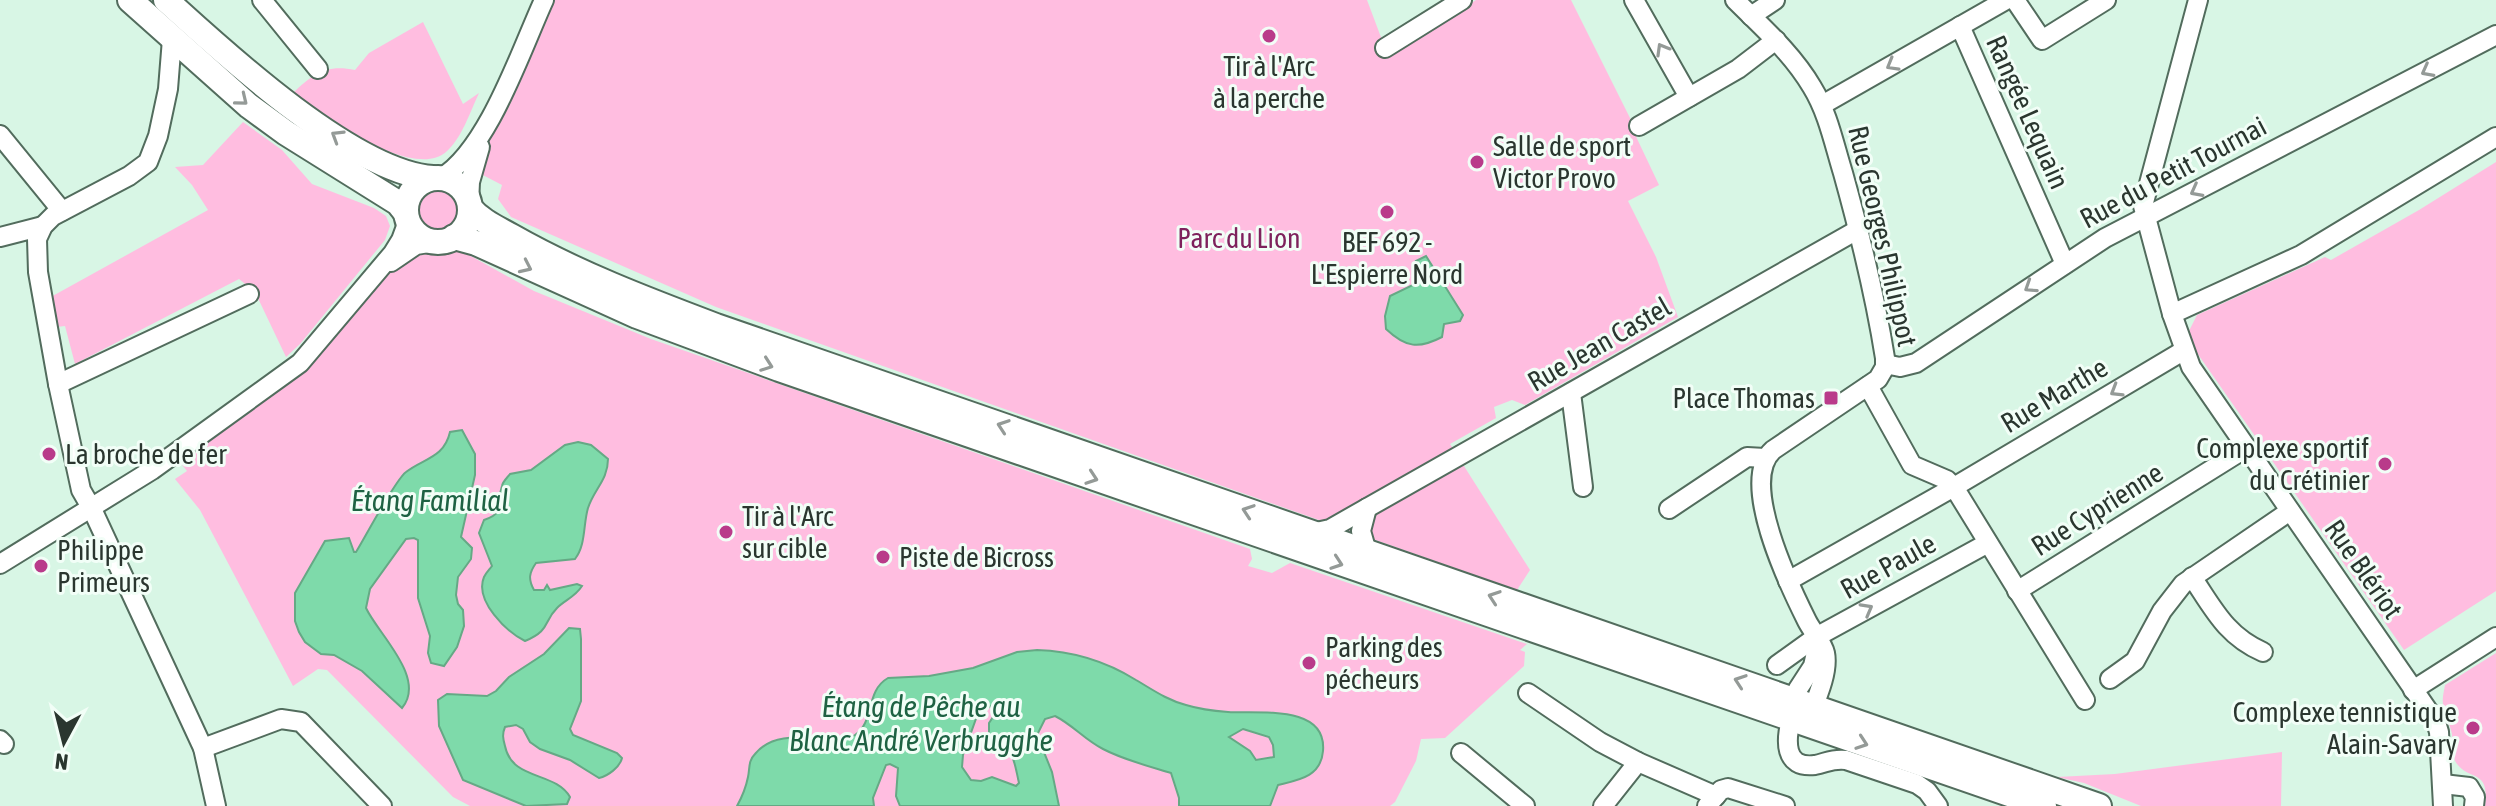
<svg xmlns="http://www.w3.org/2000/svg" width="2496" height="806" font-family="'Asap Condensed',sans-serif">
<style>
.green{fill:#ffbde0}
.water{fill:#7edaaa;stroke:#65a985;stroke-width:2;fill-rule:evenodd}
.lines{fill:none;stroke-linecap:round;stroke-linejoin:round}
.minor-casing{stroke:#526c5d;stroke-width:22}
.major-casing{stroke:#526c5d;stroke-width:28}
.minor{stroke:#fff;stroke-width:18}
.major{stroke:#fff;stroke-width:24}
.oneway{stroke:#949a97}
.poi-dot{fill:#b93b8a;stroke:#f2fef7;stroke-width:3}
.labels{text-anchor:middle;stroke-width:6;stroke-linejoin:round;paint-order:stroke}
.poi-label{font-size:28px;fill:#2a362f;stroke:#f2fef7;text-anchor:start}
.street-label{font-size:28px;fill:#2a362f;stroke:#f2fef7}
.park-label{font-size:28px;fill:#7e215c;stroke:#f2fef7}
.water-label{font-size:30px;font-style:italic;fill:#1e6243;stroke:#f2fef7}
</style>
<rect width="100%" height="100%" fill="#d8f6e5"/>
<g class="green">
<polygon points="551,0 1367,0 1385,48 1391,55 1476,0 1571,0 1632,122 1631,126 1659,185 1628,201 1656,257 1678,317 1525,405 1512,400 1494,407 1496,418 1450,444 1530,570 1517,590 716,307 511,217 498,199 502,185 477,172 499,114"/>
<path d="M423 22 463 104 479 93C470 112 462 138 446 152 413 181 320 115 293 93 313 74 326 64 355 70L369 53Z"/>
<polygon points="243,122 282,150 312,184 374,208 386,216 390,226 385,240 300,344 286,357 255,292 239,279 75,364 65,326 57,327 49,298 208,210 192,185 175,167 203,165"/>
<polygon points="2496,162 2496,591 2404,650 2186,337 2197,315 2325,257 2331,260 2419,210"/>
<circle cx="438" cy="210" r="24"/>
<polygon points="424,250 460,250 534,291 651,339 1250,549 1252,559 1248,566 1272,573 1290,563 1527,644 1520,650 1525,652 1524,666 1445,738 1421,739 1416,761 1395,802 1390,806 470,806 453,797 327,670 318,669 293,686 200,510 175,479 187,471 179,461 404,257"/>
<path d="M2496 653V806H2485C2490 769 2470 781 2457 764 2451 757 2453 743 2452 734 2450 723 2443 714 2443 704 2442 698 2444 691 2445 685Z"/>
<polygon points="2282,752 2281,806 2141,806 2084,783 2057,777 2115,774"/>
</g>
<g class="water">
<path d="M1426 256 1463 315 1460 321 1444 324 1442 337C1419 349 1406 348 1386 329L1385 316 1390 296 1413 285 1423 273 1416 261Z"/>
<path d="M462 430 475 454V475L461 537 472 548 471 559 458 577 456 595 458 604 463 610 464 626 457 647 444 666 431 663 428 653 430 636 418 598V540L414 538 406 539 370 589 366 608C378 634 427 678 402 708L362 671 334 655 321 654 305 642 299 632 295 621V593L325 541 349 538 354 552H356C366 536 395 480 406 472 424 458 444 458 450 432Z"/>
<path d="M578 442 591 445 608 459C608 480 594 489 588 508 583 525 586 545 575 559L536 563C529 573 528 579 534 590H544L547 585 550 590 577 584 582 586C575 597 565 600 557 608 543 622 551 630 525 641 507 632 474 601 484 577 486 573 489 570 492 566L479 533 484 520C509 511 495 504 502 486 503 481 507 478 510 474L531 470 565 445Z"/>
<path d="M569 628 580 629 581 639V701L570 729 573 735 617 753 622 758C620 767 608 776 599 778L570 760 540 749 530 742 523 729 516 725 505 727C502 734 503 739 505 746 512 781 555 771 570 797L567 804 526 806 463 780 439 726 438 700 447 694 487 696 496 691 509 677 544 654Z"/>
<path d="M1037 650C1072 651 1107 662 1136 680 1153 690 1167 700 1186 705 1199 709 1214 711 1228 712 1258 714 1327 704 1323 751 1321 777 1298 780 1278 785L1270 806H1179V798L1171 773C1148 766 1124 760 1103 749 1085 740 1073 725 1055 716L1045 719 1037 735 1052 772 1059 806H900L896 796 898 768 890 764 886 765 873 798 874 806H737C742 797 746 787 748 777 750 768 748 761 755 754 781 722 833 749 855 735 875 722 865 691 888 678L929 676 973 668 1017 652ZM995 703 999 708 989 723V737C1015 749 1013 757 1019 783L1016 786 992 777 981 781 971 780 962 767 963 755 977 716ZM1243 729 1269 737 1273 745 1274 757 1256 760 1250 751 1229 737Z"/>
</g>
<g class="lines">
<defs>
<g id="minor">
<polyline points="262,0 318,69"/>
<polyline points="1634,0 1689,97"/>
<path d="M1735 0C1762 27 1792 53 1812 87 1828 113 1834 144 1843 173 1860 234 1875 295 1885 358V367L1878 379 1773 450C1738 481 1790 587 1807 621 1812 631 1823 643 1825 653 1829 672 1816 700 1809 718"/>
<polyline points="2015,0 2042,40 2106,0"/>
<polyline points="2198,0 2143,206 2172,314 2191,367 2436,722 2439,732 2443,806"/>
<polyline points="1751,16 1775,0"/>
<polyline points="1960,26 2065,264"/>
<polyline points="172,39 168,89 158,136 148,162 129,176 53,216 43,226 37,239 38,272 58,384 81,490 92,509 203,748 216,806"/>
<polyline points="1385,48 1462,0"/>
<polyline points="1822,105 2006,0"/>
<polyline points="1639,126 1738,69 1776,40"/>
<polyline points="0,135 62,211"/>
<path d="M441 178C488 150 521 50 544 0"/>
<polyline points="469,204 470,182 480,147"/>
<polyline points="0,237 43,226"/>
<polyline points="391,262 416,245 435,242"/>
<polyline points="2172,314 2301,255 2496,137"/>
<polyline points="1885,364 1900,367 1916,363 2105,238 2496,35"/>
<polyline points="58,384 249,294"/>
<polyline points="1571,393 1583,487"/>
<polyline points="1669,509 1747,457 1765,458"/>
<polyline points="1312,533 1330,529 1859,229"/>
<polyline points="1367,552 1361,531 1367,508"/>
<polyline points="0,564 152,470 300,363 393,253 401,240 408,221"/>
<path d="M2192 577C2213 608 2226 636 2263 652"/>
<polyline points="1788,581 1954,487 1947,480 1912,465 1868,386"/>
<polyline points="2017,591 2246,448"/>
<polyline points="1777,665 1816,637 1988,543"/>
<polyline points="2110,679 2135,661 2162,611 2183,584 2290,511"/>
<polyline points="2413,690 2496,637"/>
<polyline points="1528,693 1600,742 1638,762 1716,796"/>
<polyline points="2085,700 1954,487 2183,351"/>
<polyline points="1790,712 1798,689 1813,666 1817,648"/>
<path d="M1791 720C1786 739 1783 769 1815 765 1826 763 1833 758 1846 760L1917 784 1927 791 1938 806"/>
<polyline points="0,740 4,744"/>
<polyline points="203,748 281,719 301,722 382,806"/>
<polyline points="1461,753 1525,806"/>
<polyline points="2443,784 2469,787 2475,797 2474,806"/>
<polyline points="1603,806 1638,762"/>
<polyline points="1707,806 1721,790 1728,788 1785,806"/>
</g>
<g id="major">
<polyline points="130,0 249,106 286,133 398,203 406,213"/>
<path d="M166 0C224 53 354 173 433 178"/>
<circle cx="438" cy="210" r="32"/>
<path d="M470 208C481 221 497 228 511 236 576 273 647 300 716 326L2099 806"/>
<polyline points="454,237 476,243 637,316 779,369 2044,806"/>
</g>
</defs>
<use href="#minor" class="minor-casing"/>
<use href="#major" class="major-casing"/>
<use href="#minor" class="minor"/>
<use href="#major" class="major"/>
</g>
<defs><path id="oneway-chevron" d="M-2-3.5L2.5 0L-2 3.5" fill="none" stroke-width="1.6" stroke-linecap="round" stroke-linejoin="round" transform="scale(2)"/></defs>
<g class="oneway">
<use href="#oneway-chevron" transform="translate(1662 49) rotate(-120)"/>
<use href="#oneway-chevron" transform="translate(1892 65) rotate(150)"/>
<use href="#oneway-chevron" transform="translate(2427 71) rotate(152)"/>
<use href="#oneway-chevron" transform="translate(242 100) rotate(39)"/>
<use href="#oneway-chevron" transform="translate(337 136) rotate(-148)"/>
<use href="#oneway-chevron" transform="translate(2196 191) rotate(152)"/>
<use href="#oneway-chevron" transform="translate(526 267) rotate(25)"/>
<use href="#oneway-chevron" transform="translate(2030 287) rotate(147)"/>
<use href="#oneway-chevron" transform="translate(767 365) rotate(20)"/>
<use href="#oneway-chevron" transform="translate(2116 391) rotate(149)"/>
<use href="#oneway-chevron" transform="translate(1003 426) rotate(-161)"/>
<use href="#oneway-chevron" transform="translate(1092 478) rotate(19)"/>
<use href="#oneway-chevron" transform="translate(1248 511) rotate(-161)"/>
<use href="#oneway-chevron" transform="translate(1337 563) rotate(19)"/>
<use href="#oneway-chevron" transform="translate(1494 597) rotate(-161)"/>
<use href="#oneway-chevron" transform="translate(1867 609) rotate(-29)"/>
<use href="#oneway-chevron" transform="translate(1740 681) rotate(-161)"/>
<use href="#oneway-chevron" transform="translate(1862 743) rotate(19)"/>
</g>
<g class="poi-dot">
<circle cx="1269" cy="36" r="8"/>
<circle cx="1477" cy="162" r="8"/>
<circle cx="1387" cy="212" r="8"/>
<rect x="1823" y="390" width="16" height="16" rx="4"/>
<circle cx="49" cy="454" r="8"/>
<circle cx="2385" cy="464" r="8"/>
<circle cx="726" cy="532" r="8"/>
<circle cx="883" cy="557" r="8"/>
<circle cx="41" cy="566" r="8"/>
<circle cx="1309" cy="663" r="8"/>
<circle cx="2473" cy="728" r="8"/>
</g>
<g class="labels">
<g class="poi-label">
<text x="1269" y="76" text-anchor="middle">Tir à l'Arc<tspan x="1269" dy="32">à la perche</tspan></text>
<text x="1493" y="156">Salle de sport<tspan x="1493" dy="32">Victor Provo</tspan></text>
<text x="1387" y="252" text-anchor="middle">BEF 692 -<tspan x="1387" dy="32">L'Espierre Nord</tspan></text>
<text x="1815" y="408" text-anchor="end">Place Thomas</text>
<text x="2369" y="458" text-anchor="end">Complexe sportif<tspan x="2369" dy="32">du Crétinier</tspan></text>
<text x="65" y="464">La broche de fer</text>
<text x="742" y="526">Tir à l'Arc<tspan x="742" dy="32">sur cible</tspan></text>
<text x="57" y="560">Philippe<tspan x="57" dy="32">Primeurs</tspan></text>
<text x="899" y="567">Piste de Bicross</text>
<text x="1325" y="657">Parking des<tspan x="1325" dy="32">pécheurs</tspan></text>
<text x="2457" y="722" text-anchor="end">Complexe tennistique<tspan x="2457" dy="32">Alain-Savary</tspan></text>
</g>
<g class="street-label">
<text transform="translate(2028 112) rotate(66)" y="10">Rangée Lequain</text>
<text transform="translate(2173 172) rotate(-28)" y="10">Rue du Petit Tournai</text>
<text transform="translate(1883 236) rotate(77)" y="10">Rue Georges Philippot</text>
<text transform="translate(1599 344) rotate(-30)" y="10">Rue Jean Castel</text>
<text transform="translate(2054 395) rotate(-31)" y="10">Rue Marthe</text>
<text transform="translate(2097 509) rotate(-32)" y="10">Rue Cyprienne</text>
<text transform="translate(1888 566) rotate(-29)" y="10">Rue Paule</text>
<text transform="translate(2364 569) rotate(55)" y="10">Rue Blériot</text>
</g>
<g class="park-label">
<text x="1239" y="248">Parc du Lion</text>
</g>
<g class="water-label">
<text x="430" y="511">Étang Familial</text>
<text x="921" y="717">Étang de Pêche au<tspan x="921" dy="34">Blanc André Verbrugghe</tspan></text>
</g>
</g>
<g transform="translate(64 742) rotate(187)" stroke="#f2fef7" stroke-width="6" paint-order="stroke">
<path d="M0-6L14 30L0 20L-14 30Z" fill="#2a362f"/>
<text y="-12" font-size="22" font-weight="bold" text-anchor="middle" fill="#2a362f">N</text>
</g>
</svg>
